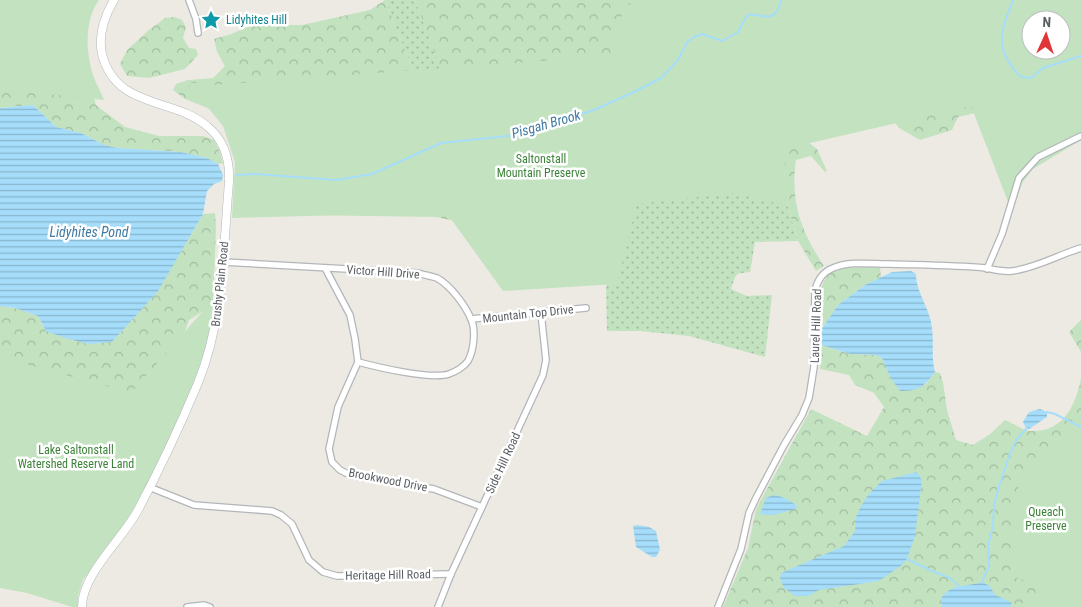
<svg xmlns="http://www.w3.org/2000/svg" width="1081" height="607" font-family="'Roboto Condensed',sans-serif">
<style>
.grass{fill:url(#grass-dots)}
.forest{fill:url(#forest-crowns);fill-rule:evenodd}
.park{fill:#c3e3c0;fill-rule:evenodd}
.water{fill:url(#water-rules)}
.lines{fill:none;stroke-linecap:round;stroke-linejoin:round}
.stream{stroke:#a5ddfa;stroke-width:2}
.minor-casing{stroke:#b3b6b9;stroke-width:8}
.secondary-casing{stroke:#b4b8bc;stroke-width:9}
.minor{stroke:#fff;stroke-width:5.5}
.secondary{stroke:#fff;stroke-width:8}
.labels{text-anchor:middle;stroke-width:5;stroke-linejoin:round;paint-order:stroke}
.culture-label{font-size:12px;fill:#0d838f;stroke:#fff;text-anchor:start}
.park-label{font-size:12px;fill:#3c8339;stroke:#fff}
.street-label{font-size:12px;fill:#5b5f63;stroke:#fff}
.water-label{font-size:14px;font-style:italic;fill:#417aa2;stroke:#fff}
</style>
<defs>
<pattern id="grass-dots" width="8" height="8" patternUnits="userSpaceOnUse" patternTransform="scale(1.25)"><rect width="8" height="8" fill="#c3e3c0"/><path d="M2 2h.1M6 6h.1" fill="none" stroke="#a1bba0" stroke-width="1.8" stroke-linecap="round"/></pattern>
<pattern id="forest-crowns" width="20" height="18" patternUnits="userSpaceOnUse" patternTransform="scale(1.25)"><rect width="20" height="18" fill="#c3e3c0"/><path d="M2 6a3 3 0 1 1 6 0M12 15a3 3 0 1 1 6 0" fill="none" stroke="#a1bba0"/></pattern>
<pattern id="water-rules" width="6" height="5" patternUnits="userSpaceOnUse" patternTransform="scale(1.25)"><rect width="6" height="5" fill="#a5ddfa"/><path d="M0 2.5h6" fill="none" stroke="#89b6ce"/></pattern>
</defs>
<rect width="100%" height="100%" fill="#edeae3"/>
<g class="grass">
<polygon points="385,0 415,0 466,132 440,138"/>
<path d="M784 172 788 207 798 241 755 242 750 272C733 274 737 273 731 289L747 296 772 295 765 357 689 336 640 331H607L606 289 615 193Z"/>
</g>
<g class="forest">
<polygon points="0,0 92,5 81,56 96,105 125,127 159,136 203,136 214,140 220,152 223,163 218,164 207,158 181,152 118,148 104,145 81,133 56,127 33,105 0,108"/>
<path d="M385 0 440 138 465 132 415 0H1081V131L984 111 958 117 952 130 920 140 899 128 889 115 798 134 817 149 827 171 825 172 811 156 796 160C790 202 801 231 824 266L816 271 798 241 788 207 784 173 464 223 436 217 301 215 240 164 220 119 210 109 185 99 173 90 176 84 188 80 213 78 225 66 217 52 214 39 231 34 271 17 279 25H302L370 10ZM1031 20H1061V50H1031Z"/>
<polygon points="175,17 182,20 186,27 183,38 189,48 196,49 198,55 185,69 149,78 127,76 120,64 127,50 149,30 165,18"/>
<path d="M215 213 216 229 213 305 189 320 151 429 0 586V306L15 308 38 316 46 331 112 342C146 302 177 260 203 214Z"/>
<path d="M880 267 881 278 865 285 838 305 821 330C820 311 814 278 837 270 850 266 867 268 880 267Z"/>
<polygon points="1081,320 1081,352 1069,332"/>
<path d="M821 345 850 354 876 355 882 358 890 377 925 385 935 372 940 373 943 382 947 410 956 440 973 445 990 434 1005 420C1013 423 1022 430 1030 431 1063 433 1076 405 1081 378V607H723L748 548 756 509 811 409 867 436 884 407 874 393 855 385 849 375 820 369Z"/>
</g>
<g class="park">
<path d="M0 0H99C84 21 86 52 93 75 96 84 101 92 104 100L0 89Z"/>
<path d="M638 0H1081V140L1033 169 1022 183 1012 212 971 106 784 149 787 206 734 193 637 204 617 284 503 291 446 212 232 218 235 162 223 126 187 82 212 85 610 56 624 7ZM1031 20H1061V50H1031Z"/>
<polygon points="217,295 206,349 188,398 163,453 128,520 83,580 78,596 78,607 72,607 27,593 0,588 0,357 131,393"/>
<polygon points="1081,414 1081,607 980,607 1037,602 1044,596 1031,583 1015,577 1012,515 1020,480"/>
</g>
<g class="water">
<polygon points="33,105 56,127 81,133 104,145 118,148 181,152 207,158 218,164 223,175 222,181 214,184 207,191 203,214 158,291 112,342 89,344 65,338 46,331 38,316 15,308 0,306 0,108"/>
<path d="M911 271 916 274C916 293 931 310 932 328 934 343 931 357 935 372 924 387 919 391 900 391L890 377 882 358 876 355 850 354 821 345V330L838 305 865 285 892 272Z"/>
<polygon points="1040,409 1047,412 1047,417 1029,429 1026,428 1023,422 1029,412"/>
<polygon points="917,472 922,480 915,536 907,559 902,565 879,581 819,590 808,596 795,596 784,588 780,579 781,573 844,546 855,531 856,517 860,508 868,495 882,481"/>
<path d="M773 495C782 496 790 500 797 506L796 509 773 515 760 514 766 498Z"/>
<polygon points="638,525 649,527 656,531 660,550 656,557 652,557 636,547 633,526"/>
<path d="M982 582 990 586 994 594 1012 603 1010 607H942L941 598C954 582 964 588 982 582Z"/>
</g>
<g class="lines">
<g class="stream">
<path d="M1013 0C1000 32 994 51 1021 77L1031 78 1043 68 1081 56"/>
<path d="M236 175 255 174 336 180 372 174 441 143 517 135 594 110 636 91 661 78 678 60 687 42 694 37 702 34 722 41 738 32 746 17 750 14C768 17 776 22 781 0"/>
<polyline points="1047,412 1055,414 1081,427"/>
<polyline points="907,559 932,571 950,578 958,585"/>
<polyline points="982,582 989,566 988,545 993,526 994,505 998,490 1010,453 1017,439 1027,428"/>
</g>
<defs>
<g id="minor">
<polyline points="189,0 196,19 198,33"/>
<path d="M223 262 418 273C424 275 431 276 437 278 451 286 465 305 471 319 476 330 474 350 468 361 464 367 455 372 449 374 431 380 377 367 358 362"/>
<polyline points="325,268 350,315 355,339 358,362 338,407 329,449 332,462 340,470 350,475 434,489 482,507"/>
<polyline points="987,269 1002,234 1019,178 1038,157 1081,136"/>
<polyline points="471,319 586,308"/>
<polyline points="149,487 194,505 272,511 281,515 292,524 309,560 323,572 337,576 451,574"/>
<polyline points="187,607 204,605 210,607"/>
<polyline points="438,607 451,574 543,375 546,360 541,313"/>
<path d="M718 607 741 549 749 513 756 498 784 445 802 415 809 398 814 367 815 291C817 281 823 272 833 268 849 261 872 264 890 264 922 265 954 265 986 268 995 270 1003 272 1012 271 1036 268 1058 255 1081 248"/>
</g>
<path id="secondary" d="M82 607C82 574 122 540 138 510 160 469 180 426 198 383 224 319 223 250 229 182 230 160 225 141 208 127 175 97 116 110 102 54 98 35 104 17 114 0"/>
</defs>
<use href="#minor" class="minor-casing"/>
<use href="#secondary" class="secondary-casing"/>
<use href="#minor" class="minor"/>
<use href="#secondary" class="secondary"/>
</g>
<defs>
<symbol id="sight-bare" viewBox="-9 -9 18 18"><path d="M0-6L1.8-2.2L6-1.7L2.9 1.2L3.7 5.4L0 3.3L-3.7 5.4L-2.9 1.2L-6-1.7L-1.8-2.2Z" fill="#0f9aa8" stroke="#fff" stroke-width="2.5" paint-order="stroke"/></symbol>
</defs>
<g fill-rule="evenodd">
<use href="#sight-bare" x="197" y="6" width="28" height="28"/>
</g>
<g class="labels">
<g class="culture-label">
<text x="226" y="24">Lidyhites Hill</text>
</g>
<g class="park-label">
<text x="541" y="163">Saltonstall<tspan x="541" dy="14">Mountain Preserve</tspan></text>
<text x="76" y="454">Lake Saltonstall<tspan x="76" dy="14">Watershed Reserve Land</tspan></text>
<text x="1046" y="516">Queach<tspan x="1046" dy="14">Preserve</tspan></text>
</g>
<g class="street-label">
<text transform="translate(383 272) rotate(4)" y="4">Victor Hill Drive</text>
<text transform="translate(220 284) rotate(-84)" y="4">Brushy Plain Road</text>
<text transform="translate(528 314) rotate(-6)" y="4">Mountain Top Drive</text>
<text transform="translate(816 326) rotate(-88)" y="4">Laurel Hill Road</text>
<text transform="translate(503 463) rotate(-65)" y="4">Side Hill Road</text>
<text transform="translate(388 480) rotate(11)" y="4">Brookwood Drive</text>
<text transform="translate(388 575) rotate(-1)" y="4">Heritage Hill Road</text>
</g>
<g class="water-label">
<text transform="translate(546 124) rotate(-16)" y="5">Pisgah Brook</text>
<text x="89" y="237">Lidyhites Pond</text>
</g>
</g>
<g transform="translate(1046 35) rotate(3)"><circle r="24" fill="#ffffff" stroke="#bdbfc1"/>
<path d="M0-4L9 19L0 12L-9 19Z" fill="#e03638"/>
<text y="-8" font-size="14" font-weight="bold" text-anchor="middle" fill="#5b5f63">N</text>
</g>
</svg>
